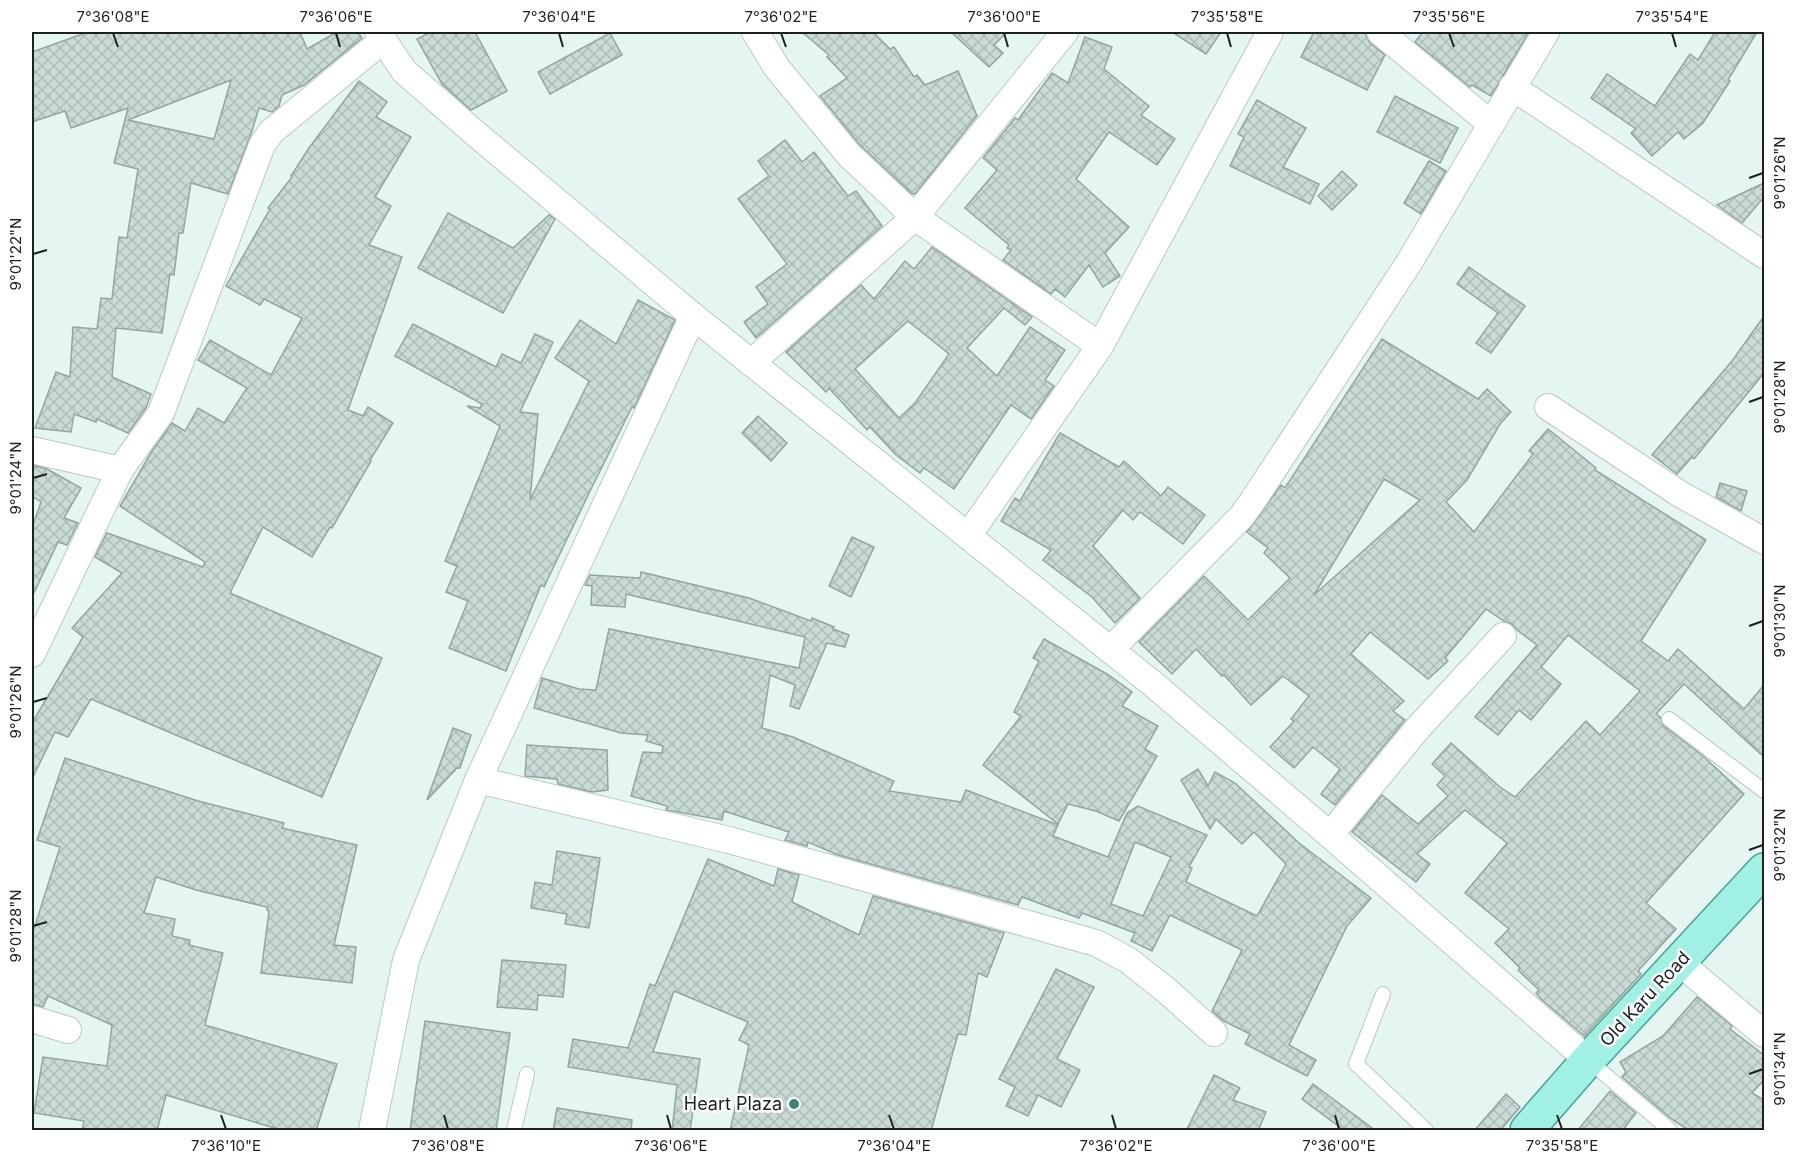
<svg xmlns="http://www.w3.org/2000/svg" width="1796" height="1162" font-family="Inter,sans-serif">
<style>
.building{fill:url(#building-cross-hatch);stroke:#94a4a1;stroke-width:1.5;fill-rule:evenodd}
.lines{fill:none;stroke-linecap:round;stroke-linejoin:round}
.service-casing{stroke:#b9c9c5;stroke-width:16}
.minor-casing{stroke:#b9c9c5;stroke-width:28}
.primary-casing{stroke:#49a293;stroke-width:36}
.service{stroke:#fff;stroke-width:14}
.minor{stroke:#fff;stroke-width:26}
.primary{stroke:#a0f1e3;stroke-width:33}
.ticks{fill:none;stroke:#1c2221;stroke-width:2}
.poi-dot{fill:#3f8376;stroke:#fff;stroke-width:2}
.labels{text-anchor:middle;stroke-width:5;stroke-linejoin:round;paint-order:stroke}
.street-label{font-size:18px;fill:#1c2221;stroke:#fff}
.poi-label{font-size:18px;fill:#1c2221;stroke:#fff;text-anchor:end}
.neatline{fill:none;stroke:#1c2221;stroke-width:2}
.ticks-label{font-size:15px;text-anchor:middle;fill:#1c2221}
</style>
<defs>
<pattern id="building-cross-hatch" width="8" height="8" patternUnits="userSpaceOnUse" patternTransform="scale(1.5)"><rect width="8" height="8" fill="#cadbd7"/><path d="M0 0l8 8M0 8l8-8" fill="none" stroke="#adbcb8"/></pattern>
</defs>
<rect width="100%" height="100%" fill="#e5f6f2"/>
<g class="building">
<path d="M88 32H300L307 49 337 32H358L362 38 304 85 282 95 279 106 272 112 259 108 251 134 228 194 191 183 183 233H179L174 275 170 274 162 333 116 328 112 377 151 394 146 408 128 433 97 419 96 422 74 414 71 432 35 428 56 372 70 377 73 327 97 329 101 298 112 299 119 237 127 238 138 169 114 163 128 108 71 128 65 111 32 122V52ZM231 80 214 139 128 120Z"/>
<polygon points="431,32 475,32 507,91 471,110 442,84 417,39"/>
<polygon points="802,32 873,32 890,49 894,47 914,77 917,75 925,85 958,71 977,116 915,194 912,194 860,145 820,96 847,78 827,57 829,55"/>
<polygon points="951,32 1007,32 994,45 1003,53 989,67"/>
<polygon points="1172,32 1221,32 1206,54"/>
<polygon points="1314,32 1362,32 1365,33 1370,43 1385,55 1367,90 1301,57"/>
<polygon points="1423,32 1529,32 1491,96 1472,85 1470,87 1415,42"/>
<polygon points="1715,32 1757,32 1728,80 1730,81 1703,123 1684,139 1678,132 1652,156 1631,133 1636,129 1591,98 1607,74 1655,106 1690,54 1698,60"/>
<polygon points="610,33 622,55 550,94 538,72"/>
<polygon points="1085,37 1112,47 1104,69 1149,106 1141,115 1175,139 1157,165 1109,132 1076,179 1129,227 1105,253 1120,276 1103,287 1089,265 1065,297 1055,289 1051,294 1003,260 1011,250 1007,248 1009,245 965,208 997,170 983,158 1015,118 1018,120 1052,73 1068,83"/>
<polygon points="359,81 387,102 376,117 411,137 375,197 391,206 369,245 402,257 348,410 363,416 368,407 393,423 370,460 371,461 332,528 330,527 312,557 263,527 230,593 382,658 322,797 91,699 68,737 55,732 32,779 32,723 83,637 72,628 122,573 95,557 107,533 203,567 205,562 120,506 152,451 172,423 185,431 198,408 224,423 247,388 198,360 210,340 271,375 302,318 264,299 260,305 226,286 270,209 268,208 292,177 291,176 309,148"/>
<polygon points="1395,96 1458,128 1440,163 1377,132"/>
<polygon points="1257,100 1306,128 1283,167 1319,184 1310,204 1230,166 1244,137 1238,134"/>
<polygon points="785,140 802,162 814,152 848,196 856,191 882,226 756,338 744,322 768,304 756,287 787,264 738,199 769,176 758,161"/>
<polygon points="1429,161 1446,171 1421,214 1404,203"/>
<polygon points="1342,171 1357,185 1332,210 1318,196"/>
<polygon points="1764,183 1764,197 1742,223 1717,205"/>
<polygon points="448,213 513,248 549,215 555,219 503,313 418,268"/>
<path d="M932 247 1032 317 1025 325 1004 308 967 348 997 376 1030 327 1065 350 1045 380 1054 386 1031 419 1011 405 954 489 924 468 920 473 896 455 870 427 867 430 829 388 826 392 786 352 861 285 874 299 905 261 914 269ZM908 321 949 354 915 403 899 418 855 369Z"/>
<polygon points="1469,267 1525,306 1491,353 1476,343 1498,313 1457,284"/>
<polygon points="638,300 675,320 634,408 632,407 591,489 544,587 541,585 506,671 449,648 468,601 446,592 457,566 445,561 500,426 467,406 480,408 482,404 395,356 413,324 496,367 502,354 521,363 535,334 553,342 520,412 538,414 530,500 589,381 555,358 580,320 616,344"/>
<polygon points="1764,316 1764,373 1694,459 1692,457 1677,474 1652,455 1732,361"/>
<path d="M1382 339 1478 399 1487 389 1511 412 1500 424 1467 480 1446 502 1474 532 1533 454 1529 451 1548 429 1596 468 1595 470 1706 540 1641 641 1668 661 1678 649 1744 709 1764 685V757L1684 684 1656 714 1660 717 1664 726 1703 756 1744 794 1646 903 1676 929 1638 971 1641 974 1584 1036 1541 999 1536 993 1539 990 1518 970 1520 968 1495 943 1509 929 1465 893 1507 843 1465 810 1417 854 1430 864 1416 882 1352 832 1382 795 1418 824 1448 796 1437 785 1445 776 1432 764 1451 743 1500 787 1515 797 1586 721 1600 735 1640 691 1568 635 1541 667 1561 684 1531 720 1519 710 1498 735 1475 717 1537 645 1517 630 1513 625 1504 621 1486 609 1445 658 1448 661 1428 679 1370 632 1351 654 1404 701 1393 711 1405 720 1335 805 1321 794 1340 769 1313 747 1294 768 1270 747 1294 721 1291 719 1309 696 1283 676 1251 705 1224 675 1222 676 1196 649 1172 674 1139 642 1204 576 1248 620 1290 578 1264 553 1268 548 1247 532 1281 485 1285 488ZM1384 479 1420 500 1314 595Z"/>
<polygon points="758,416 787,443 771,461 742,433"/>
<polygon points="1060,433 1119,467 1124,461 1161,496 1168,487 1205,515 1183,544 1140,512 1133,520 1123,510 1093,546 1140,598 1115,623 1092,597 1043,560 1051,550 1001,521 1015,498 1020,501"/>
<polygon points="32,465 47,469 81,488 64,518 78,523 67,545 58,542 32,597 32,528 41,502 32,496"/>
<polygon points="1720,483 1747,491 1741,511 1716,497"/>
<polygon points="852,537 874,547 851,597 829,586"/>
<path d="M641 572 749 598 811 621 812 618 834 627 833 629 849 635 845 647 827 643 799 709 790 706 795 685 770 675 762 728 793 737 894 781 889 791 961 802 966 790 1058 825 1053 836 1108 857 1127 813 1138 806 1207 835 1189 867 1192 868 1186 882 1257 916 1286 864 1254 832 1242 844 1216 819 1210 829 1181 780 1198 769 1208 786 1215 772 1235 783 1299 843 1371 898 1347 926 1289 1045 1316 1060 1307 1076 1245 1044 1250 1034 1222 1020 1212 1011 1242 950 1170 915 1152 951 1131 941 1135 933 1082 913 1079 918 1022 897 1018 905 838 855 808 842 807 846 785 840 789 832 724 811 722 820 666 810 667 806 631 796 643 752 662 753 663 746 646 741 648 735 621 733 534 708 542 678 579 689 596 690 609 629 799 668 805 637 626 594 625 607 591 605 592 586 585 585 590 575 640 578ZM1135 842 1171 857 1143 916 1111 904Z"/>
<polygon points="1044,639 1107,674 1132,692 1122,706 1158,726 1145,749 1157,756 1119,821 1096,811 1068,804 1058,824 983,765 1021,716 1014,712 1039,661 1033,658"/>
<polygon points="453,728 471,735 460,768 457,768 427,800"/>
<polygon points="527,745 607,750 608,790 592,792 558,784 557,779 525,776"/>
<polygon points="65,758 198,801 284,823 282,828 357,845 334,945 356,947 352,983 261,973 269,911 267,910 267,907 196,890 156,877 144,913 175,919 172,936 190,940 189,945 223,953 205,1025 337,1064 316,1131 284,1131 166,1095 157,1131 82,1131 84,1121 34,1113 43,1057 107,1066 112,1025 48,996 43,1007 32,1004 32,935 60,847 37,840"/>
<polygon points="557,851 600,858 589,928 565,924 567,914 531,908 535,882 552,885"/>
<polygon points="708,859 774,886 778,869 799,875 792,902 859,935 873,896 1004,933 987,977 978,973 966,1035 958,1034 931,1131 730,1131 749,1045 739,1040 748,1022 674,991 653,1052 700,1059 690,1131 672,1131 677,1085 568,1067 573,1039 628,1048 650,984 655,986"/>
<polygon points="502,960 566,965 563,997 538,995 537,1010 497,1007"/>
<polygon points="1056,969 1094,987 1057,1059 1080,1070 1061,1107 1038,1095 1028,1116 1006,1106 1015,1087 999,1079"/>
<polygon points="1697,997 1732,1026 1730,1029 1764,1055 1764,1080 1752,1093 1764,1100 1764,1131 1690,1131 1670,1118 1622,1077 1626,1072 1620,1062 1663,1036"/>
<polygon points="425,1021 510,1033 496,1131 410,1131"/>
<polygon points="1214,1075 1240,1088 1233,1100 1266,1112 1258,1131 1186,1131"/>
<polygon points="1313,1084 1376,1131 1345,1131 1302,1099"/>
<polygon points="1610,1091 1636,1113 1622,1131 1577,1131"/>
<polygon points="1506,1094 1520,1107 1500,1131 1474,1131"/>
<polygon points="557,1108 632,1120 631,1131 553,1131"/>
</g>
<g class="lines">
<defs>
<g id="service">
<polyline points="1669,719 1764,791"/>
<polyline points="1383,994 1356,1064 1426,1130"/>
<polyline points="1588,1060 1670,1130"/>
<polyline points="514,1130 527,1074"/>
</g>
<g id="minor">
<polyline points="378,32 404,71 469,128 693,316 1153,684 1330,835 1588,1060"/>
<polyline points="755,32 777,68 849,155 915,217 1100,346"/>
<polyline points="1380,32 1491,124"/>
<polyline points="1512,87 1764,255"/>
<polyline points="751,363 915,217 1065,32"/>
<polyline points="1548,407 1680,494 1764,541"/>
<polyline points="32,450 120,470"/>
<polyline points="968,536 1100,346 1270,32"/>
<polyline points="1110,650 1241,517 1254,499 1410,261 1546,32"/>
<polyline points="32,654 120,470 161,413 262,145 271,132 382,41"/>
<polyline points="478,780 729,840 1096,943 1128,960 1166,990 1214,1033"/>
<polyline points="1330,835 1418,728 1503,636"/>
<polyline points="1679,962 1764,1034"/>
<polyline points="32,1019 68,1030"/>
<polyline points="372,1130 406,960 478,780 693,316"/>
</g>
<polyline id="primary" points="1527,1130 1588,1060 1764,870"/>
</defs>
<use href="#service" class="service-casing"/>
<use href="#minor" class="minor-casing"/>
<use href="#primary" class="primary-casing"/>
<use href="#service" class="service"/>
<use href="#minor" class="minor"/>
<use href="#primary" class="primary"/>
</g>
<path class="ticks" d="M113 33 118 47M336 33 340 47M559 33 563 47M781 33 786 47M1004 33 1008 47M1227 33 1231 47M1449 33 1454 47M1672 33 1676 47M1749 178 1763 173M33 254 47 250M1749 402 1763 397M33 478 47 474M1749 626 1763 621M33 702 47 698M1749 850 1763 845M33 926 47 922M1749 1074 1763 1069M221 1115 226 1129M444 1115 448 1129M667 1115 671 1129M889 1115 894 1129M1112 1115 1116 1129M1335 1115 1339 1129M1557 1115 1562 1129"/>
<circle class="poi-dot" cx="794" cy="1104" r="6"/>
<g class="labels">
<g class="street-label">
<text transform="translate(1645 999) rotate(-47)" y="6">Old Karu Road</text>
</g>
<g class="poi-label">
<text x="782" y="1110">Heart Plaza</text>
</g>
</g>
<rect width="1796" height="1162" fill="none" stroke="#ffffff" stroke-width="66"/>
<rect x="33" y="33" width="1730" height="1096" class="neatline"/>
<g class="ticks-label">
<text x="113" y="22">7°36'08"E</text>
<text x="336" y="22">7°36'06"E</text>
<text x="559" y="22">7°36'04"E</text>
<text x="781" y="22">7°36'02"E</text>
<text x="1004" y="22">7°36'00"E</text>
<text x="1227" y="22">7°35'58"E</text>
<text x="1449" y="22">7°35'56"E</text>
<text x="1672" y="22">7°35'54"E</text>
<text transform="translate(1780 173) rotate(-90)" y="5">9°01'26"N</text>
<text transform="translate(16 254) rotate(-90)" y="5">9°01'22"N</text>
<text transform="translate(1780 397) rotate(-90)" y="5">9°01'28"N</text>
<text transform="translate(16 478) rotate(-90)" y="5">9°01'24"N</text>
<text transform="translate(1780 621) rotate(-90)" y="5">9°01'30"N</text>
<text transform="translate(16 702) rotate(-90)" y="5">9°01'26"N</text>
<text transform="translate(1780 845) rotate(-90)" y="5">9°01'32"N</text>
<text transform="translate(16 926) rotate(-90)" y="5">9°01'28"N</text>
<text transform="translate(1780 1069) rotate(-90)" y="5">9°01'34"N</text>
<text x="226" y="1151">7°36'10"E</text>
<text x="448" y="1151">7°36'08"E</text>
<text x="671" y="1151">7°36'06"E</text>
<text x="894" y="1151">7°36'04"E</text>
<text x="1116" y="1151">7°36'02"E</text>
<text x="1339" y="1151">7°36'00"E</text>
<text x="1562" y="1151">7°35'58"E</text>
</g>
</svg>
